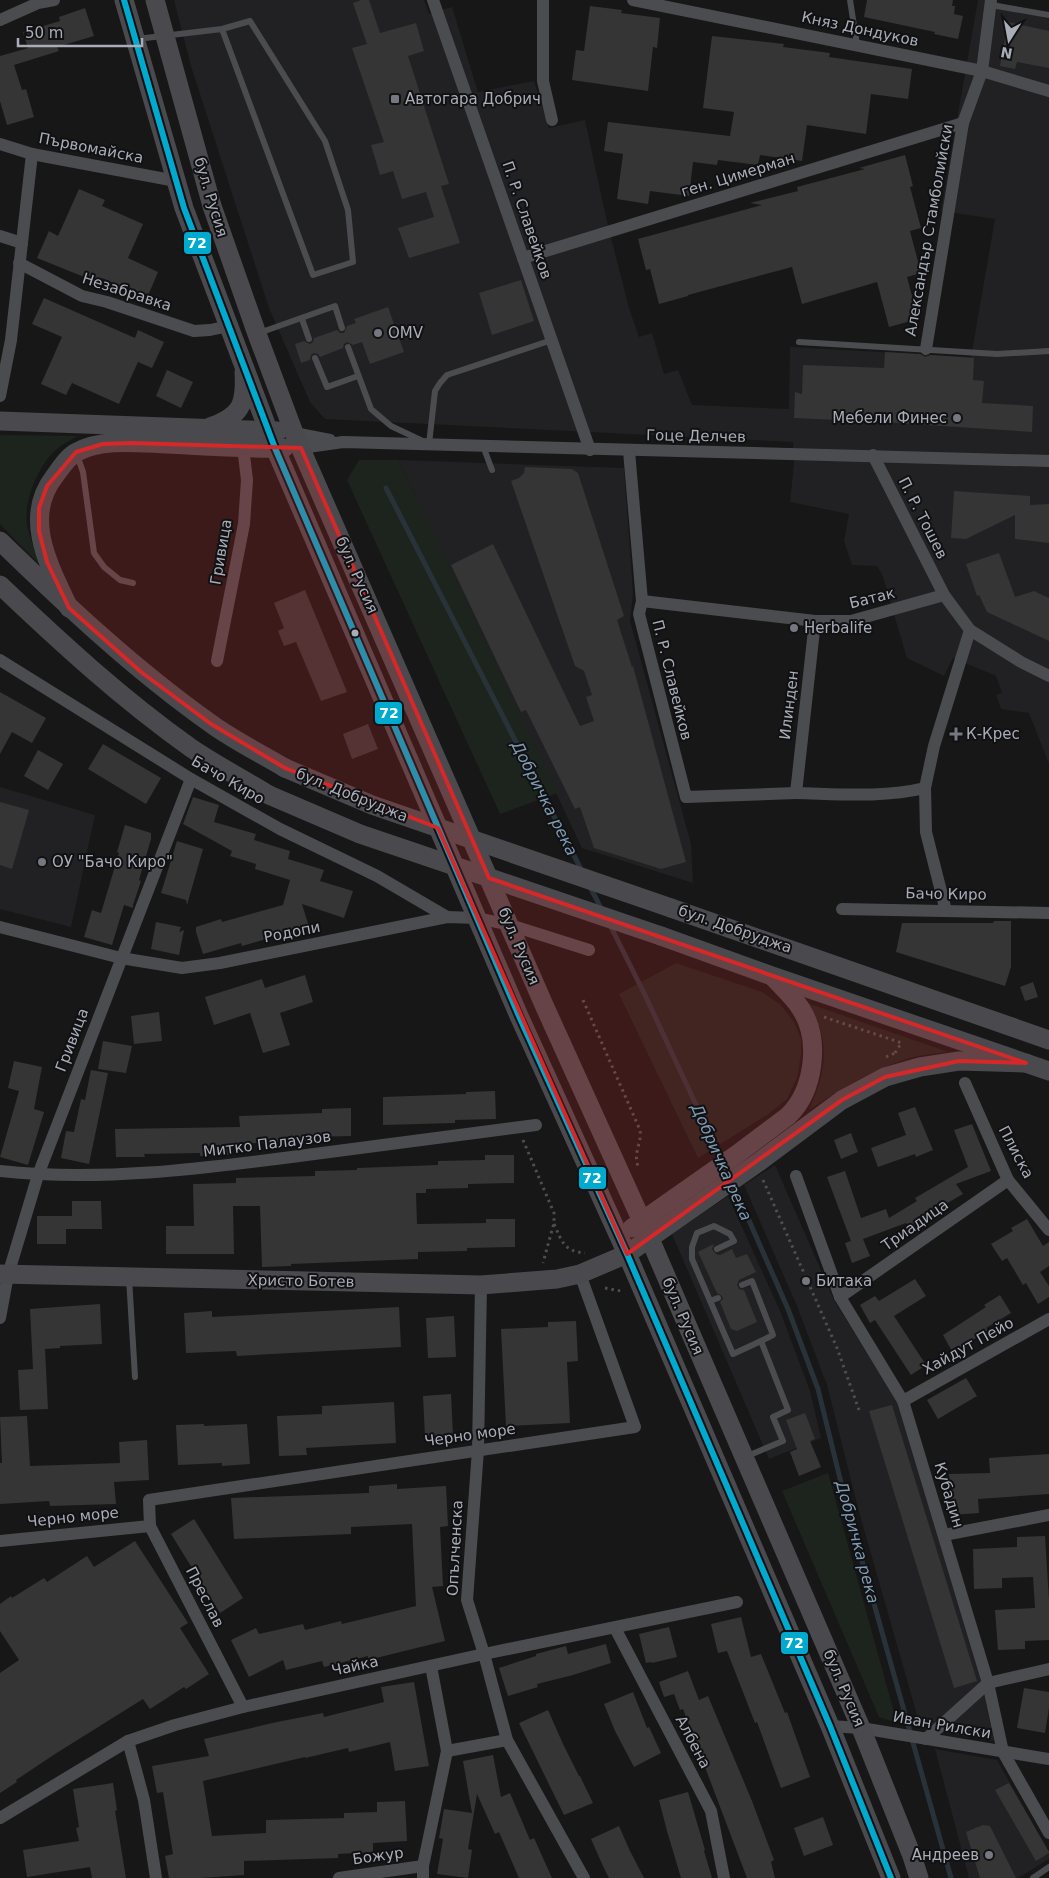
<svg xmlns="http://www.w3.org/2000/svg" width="1049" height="1878" font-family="'DejaVu Sans',sans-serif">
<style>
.built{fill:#212123}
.green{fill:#1d241e}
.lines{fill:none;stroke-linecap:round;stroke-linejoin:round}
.stream{stroke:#2a3239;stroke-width:5}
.building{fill:#353536}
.path{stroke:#4d4e52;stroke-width:3;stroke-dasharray:2.5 4;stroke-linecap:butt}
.lane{stroke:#4b4c50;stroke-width:6}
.street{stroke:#4b4c50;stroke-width:12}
.secondary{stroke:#4a4a4e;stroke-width:19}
.secondary-bridge{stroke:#4a4a4e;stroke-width:19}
.bus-1-casing{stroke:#111113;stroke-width:10}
.bus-1{stroke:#00a9ce;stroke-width:6}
.marked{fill:#d62828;fill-opacity:0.2;stroke:#d62828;stroke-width:4;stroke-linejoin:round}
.poi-dot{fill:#757880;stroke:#111113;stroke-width:2}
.bus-dot{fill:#a8adb8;stroke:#111113;stroke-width:2}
.labels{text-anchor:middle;stroke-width:4;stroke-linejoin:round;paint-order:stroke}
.street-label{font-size:15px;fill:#a8adb8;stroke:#111113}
.poi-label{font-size:15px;fill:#a8adb8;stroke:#111113;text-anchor:start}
.water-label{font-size:16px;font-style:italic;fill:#7f9bb3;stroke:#111113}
.line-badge{stroke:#111113;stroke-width:2}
.badge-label{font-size:14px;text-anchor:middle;font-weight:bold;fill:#fff}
</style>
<rect width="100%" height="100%" fill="#171717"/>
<g class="built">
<polygon points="174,0 424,0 429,14 452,7 478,92 534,81 549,128 585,120 607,222 629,308 639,337 652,333 664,374 678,370 692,405 789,409 790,347 971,357 995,219 941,211 978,0 992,0 1049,19 1049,764 1029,713 1001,709 996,695 1002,693 996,676 953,658 944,676 907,658 882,574 877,566 852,565 844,541 849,514 790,502 794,464 793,442 325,419 310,402 269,308 191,66"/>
<polygon points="398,460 624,468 633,593 630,621 691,844 693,883 582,848"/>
<polygon points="0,787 95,815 71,927 0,909"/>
<polygon points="775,1165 834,1300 897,1402 982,1684 994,1741 921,1729 858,1508 827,1385 797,1306 744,1185"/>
<polygon points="728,1196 780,1311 810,1391 821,1438 769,1459 672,1234"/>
<polygon points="935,1749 997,1760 1049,1852 1049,1859 1018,1878 969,1878"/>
</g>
<g class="green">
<path d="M0 435 78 436C71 440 64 443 58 448 39 463 23 501 27 525 29 538 36 552 40 565L0 524Z"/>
<polygon points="359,460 398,460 558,793 500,814 347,480"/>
<polygon points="676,963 762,992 781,1005 794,1022 801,1039 801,1055 797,1078 787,1099 767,1115 698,1158 619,994"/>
<path d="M810 1004 948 1052C934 1054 919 1055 906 1059 870 1071 839 1090 809 1110 827 1069 830 1045 810 1004Z"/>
<polygon points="828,1473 897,1723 879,1717 782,1491"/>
</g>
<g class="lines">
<g class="stream">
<polyline points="386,488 583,873"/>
<polyline points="589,885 602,910"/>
<polyline points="610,925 645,995 722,1161"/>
<polyline points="733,1184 788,1309 818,1389 848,1511 951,1878"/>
</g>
</g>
<g class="building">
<polygon points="361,0 369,0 380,33 416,23 424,51 408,56 449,184 441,186 460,243 409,258 398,228 434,217 426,192 402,199 393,171 380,175 371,145 384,142 352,48 367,44 353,3"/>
<polygon points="867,0 953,0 952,6 955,6 954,14 963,16 958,39 934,34 935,32 864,17"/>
<polygon points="590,6 622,10 621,13 660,18 657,48 653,47 648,91 572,80 576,50 584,51"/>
<polygon points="85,8 94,36 57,47 59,51 14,65 22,90 26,89 34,117 7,125 0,101 0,56 28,48 23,32 60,21 59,17"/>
<polygon points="1008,22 1049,31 1049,68 1017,62 1015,69 1000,66"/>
<polygon points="712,36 784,44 783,47 830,53 829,57 912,69 908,99 871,94 866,134 807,125 802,161 760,155 758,165 718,160 717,165 693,162 689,196 650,191 648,204 617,199 623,154 604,151 608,122 730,136 734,112 703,108"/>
<polygon points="905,155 913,186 910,187 921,228 910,231 921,273 907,277 918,319 889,327 877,282 802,304 792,267 688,295 688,296 659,304 650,269 646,270 638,239 762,205 750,203 798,191 797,187 865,169 859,168"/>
<polygon points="79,189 105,200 102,206 143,224 128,258 158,272 147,298 102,278 99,283 37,258 49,231 58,236"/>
<polygon points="521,280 534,321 492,335 479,293"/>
<polygon points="44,298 135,338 138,330 164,342 152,368 138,362 119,404 72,383 66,395 41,384 62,337 32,324"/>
<polygon points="388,307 404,352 370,364 362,342 353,345 347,342 344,344 343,348 320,357 318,354 314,353 311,355 310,360 301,363 295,344 304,341 310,344 313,342 314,338 337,330 340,333 344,333 347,326 356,323 354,319"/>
<polygon points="885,352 920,354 925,357 931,355 974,358 973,380 984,381 982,403 1033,406 1032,432 882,422 794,418 795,392 802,394 803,365 884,368"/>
<polygon points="167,370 193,382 181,408 156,396"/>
<polygon points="525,467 572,469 578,473 624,616 617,620 632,667 633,666 686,862 661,869 594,848 580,807 575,809 526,710 521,712 451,565 493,544 580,726 594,721 586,697 592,695 584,671 575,666 511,481 519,478 524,473"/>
<polygon points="954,491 1030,496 1030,505 1049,504 1049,543 1015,539 1015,515 966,539 951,538"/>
<polygon points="999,553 1015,597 1034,591 1049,598 1049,641 987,612 979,595 977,596 966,564"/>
<polygon points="305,590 347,692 321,701 296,642 284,646 278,631 284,628 274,603"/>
<polygon points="0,692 46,718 32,743 12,732 0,754"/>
<polygon points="368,724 378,749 352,759 343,734"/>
<polygon points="103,744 161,778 146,804 88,769"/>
<polygon points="38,750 63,764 48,790 24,776"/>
<polygon points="193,797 219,805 214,822 256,834 254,840 290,851 288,859 324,870 320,881 353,891 344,918 302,904 309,927 242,946 241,943 203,954 196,932 196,927 221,919 222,922 283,905 290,880 255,869 256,864 230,856 232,851 183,824"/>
<polygon points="0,802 29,810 12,869 0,865"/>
<polygon points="125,825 151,833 151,839 139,880 141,881 133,905 133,908 124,905 112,945 84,937 92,910 101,913 119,853 117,852"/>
<polygon points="177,841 203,849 187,905 186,900 161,893"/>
<polygon points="994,921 1011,921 1011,967 1005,986 896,952 902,923 993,923"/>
<polygon points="156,922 181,927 179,932 184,930 179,955 151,949"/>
<polygon points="305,975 313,1002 280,1013 290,1045 263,1053 250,1013 214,1025 205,997 262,979 265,988"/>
<polygon points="1033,982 1038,997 1025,1001 1020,987"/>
<polygon points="159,1012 162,1041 134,1044 131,1016"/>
<polygon points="103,1041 132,1046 126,1073 98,1069"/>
<polygon points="14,1061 42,1067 34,1109 44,1112 28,1165 0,1157 19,1091 8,1088"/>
<polygon points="91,1070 108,1073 89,1164 61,1158 66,1131 74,1132 81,1099 85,1100"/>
<polygon points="495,1091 496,1119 455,1120 455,1123 383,1125 383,1097 466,1094 466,1092"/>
<polygon points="915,1107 933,1150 916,1157 915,1154 878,1167 871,1148 906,1135 898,1113"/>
<polygon points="351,1108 351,1136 312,1137 312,1141 229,1144 229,1155 200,1156 200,1153 144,1154 145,1157 116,1157 115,1129 240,1127 239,1116 322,1113 322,1109"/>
<polygon points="972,1124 991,1171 956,1184 963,1194 923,1217 925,1220 910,1229 906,1223 863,1239 870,1256 852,1263 845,1243 851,1241 827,1177 845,1171 861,1218 886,1209 889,1218 917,1201 915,1198 968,1167 954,1130"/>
<polygon points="851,1133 858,1152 841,1159 834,1140"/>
<polygon points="485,1155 514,1155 514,1183 468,1184 468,1188 426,1189 426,1193 416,1193 417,1224 486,1223 486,1219 515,1219 515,1247 467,1248 467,1251 418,1252 418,1259 291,1264 291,1266 262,1267 260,1206 233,1206 234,1254 166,1254 166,1226 194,1226 193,1184 236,1183 236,1178 315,1176 315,1171 357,1170 357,1168 438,1165 438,1161 485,1160"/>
<polygon points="72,1201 101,1201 102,1229 66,1229 66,1244 37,1244 37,1216 72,1216"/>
<polygon points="1027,1219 1043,1246 1049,1242 1049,1266 1040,1272 1049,1286 1049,1297 1038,1304 1026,1283 1023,1285 1007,1258 1002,1261 991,1244 1013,1231 1011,1228"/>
<polygon points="714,1244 712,1249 716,1254 720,1255 732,1249 736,1258 747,1254 756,1272 739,1280 737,1285 739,1289 744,1290 757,1322 737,1331 731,1329 720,1302 723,1299 722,1296 717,1293 698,1252"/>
<polygon points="915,1279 926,1296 894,1316 926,1365 911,1375 875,1320 870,1323 860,1305 875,1296 879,1301"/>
<polygon points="1000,1295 1011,1313 986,1328 988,1330 953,1353 943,1335 986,1307 984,1305"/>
<polygon points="100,1304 102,1344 60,1346 60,1348 45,1349 48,1409 20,1410 18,1370 33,1369 30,1309"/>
<polygon points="399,1307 401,1347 237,1356 236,1351 186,1353 184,1313 212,1311 212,1317"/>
<polygon points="454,1316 456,1357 428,1358 426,1318"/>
<polygon points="576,1321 578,1361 567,1362 570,1423 506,1426 501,1329 548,1327 548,1322"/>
<polygon points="966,1378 977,1396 938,1419 927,1400"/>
<polygon points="451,1394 453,1435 425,1436 423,1396"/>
<polygon points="394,1402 396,1443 306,1448 307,1455 279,1456 277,1416 322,1414 322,1406"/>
<polygon points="892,1405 977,1681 954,1688 869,1411"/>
<polygon points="805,1413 815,1439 810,1441 821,1467 799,1476 790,1452 797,1449 786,1420"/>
<polygon points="27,1416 30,1466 120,1463 119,1442 147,1440 149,1480 114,1482 116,1504 50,1506 49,1501 0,1504 0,1463 2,1463 0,1417"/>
<polygon points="204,1424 204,1426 247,1424 250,1464 222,1466 222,1463 178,1465 176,1425"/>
<polygon points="1049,1454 1049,1494 978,1499 979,1513 951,1515 949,1474 990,1473 989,1458"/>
<polygon points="397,1484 397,1489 446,1486 448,1526 440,1527 443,1586 432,1587 445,1641 368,1660 368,1656 324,1667 322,1661 286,1670 283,1660 249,1677 231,1640 256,1628 259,1634 303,1624 305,1630 341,1621 342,1624 416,1606 412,1524 351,1527 351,1534 234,1539 231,1498 369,1493 369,1486"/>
<polygon points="194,1519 243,1598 220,1613 171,1534"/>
<polygon points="1045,1536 1049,1600 1049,1640 1025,1641 1025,1649 998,1650 995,1610 1035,1608 1033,1577 1002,1578 1002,1588 974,1589 973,1549 1017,1547 1017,1537"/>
<polygon points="135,1541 188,1623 180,1628 209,1674 186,1689 184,1687 150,1709 143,1699 55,1754 16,1780 17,1782 0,1793 0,1673 19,1660 0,1631 0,1604 11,1596 12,1598 44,1578 47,1582 87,1556 94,1567"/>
<polygon points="741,1617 751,1657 761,1654 785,1713 787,1712 810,1777 781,1788 757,1722 755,1723 727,1651 718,1653 711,1624"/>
<polygon points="669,1627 677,1657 652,1663 651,1662 646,1663 639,1634"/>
<polygon points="606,1644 611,1663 573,1675 537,1684 538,1687 508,1696 499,1668 536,1656 536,1654 566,1646 568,1654"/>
<polygon points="688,1671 699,1700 708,1696 752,1801 774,1860 771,1862 775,1878 747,1878 683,1709 680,1710 674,1694 664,1697 659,1682"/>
<polygon points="414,1682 429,1766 395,1771 390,1742 349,1752 348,1748 305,1758 305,1757 203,1781 212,1836 266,1833 266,1820 344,1818 344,1813 377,1812 377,1802 405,1801 407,1841 373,1843 373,1852 338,1854 338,1858 244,1861 244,1875 201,1878 169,1878 165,1856 173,1854 163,1792 157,1793 152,1766 209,1756 204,1739 277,1722 323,1713 324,1717 384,1702 381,1687"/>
<polygon points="1024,1688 1049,1692 1049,1708 1045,1733 1017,1728"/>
<polygon points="633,1692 647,1728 649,1727 661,1753 634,1767 615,1731 604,1704"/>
<polygon points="548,1710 563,1744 579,1776 580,1776 593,1803 564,1815 519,1723"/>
<polygon points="493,1755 501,1797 510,1793 530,1840 534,1838 552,1878 519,1878 499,1832 495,1834 477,1794 468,1849 472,1850 468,1878 437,1874 443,1839 439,1838 444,1809 472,1813 463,1761"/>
<polygon points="113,1783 117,1810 115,1811 126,1878 92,1878 90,1867 27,1877 23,1850 79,1841 76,1828 79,1827 73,1789"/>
<polygon points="1009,1783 1049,1852 1049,1853 1036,1861 995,1790"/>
<polygon points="688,1792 705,1850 704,1851 712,1878 681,1878 667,1831 659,1800"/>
<polygon points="823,1817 833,1845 804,1856 794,1828"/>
<polygon points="983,1825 990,1826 1016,1878 980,1878 966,1832"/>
<polygon points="619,1826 630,1851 644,1878 609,1878 603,1866 591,1839"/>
</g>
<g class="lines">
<g class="path">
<path d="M583 1000 640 1130C642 1143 633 1153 638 1166"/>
<polyline points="824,1017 902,1043"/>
<polyline points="895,1053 902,1042"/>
<polyline points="886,1057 895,1053"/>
<polyline points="523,1140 554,1213 554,1223 543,1263"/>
<polyline points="763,1180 837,1348 859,1410"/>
<path d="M554 1224C562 1241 563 1251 585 1253"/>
<polyline points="605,1288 621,1291"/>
</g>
<g class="lane">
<polyline points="850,0 857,45"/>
<polyline points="991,5 1049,15"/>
<polyline points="137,39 222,29 250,21 325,141 348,210 353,262 313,275 222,29"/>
<polyline points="302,319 309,339"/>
<polyline points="259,333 335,306 342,328"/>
<polyline points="799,342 997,354 1049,351"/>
<polyline points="348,347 371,409 391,426 429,444 435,391 440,383 447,375 552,340"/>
<polyline points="315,358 327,387 358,376"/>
<polyline points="483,446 492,470"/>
<polyline points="77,455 83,472 94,553 104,567 120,580 133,583"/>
<polyline points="717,1249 734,1241 730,1234 714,1226 697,1233 692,1247 692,1259 733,1354 761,1341"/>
<polyline points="129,1278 135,1377"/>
<polyline points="742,1285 752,1281 773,1335 761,1341 788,1410 773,1417 783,1441 745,1457"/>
<polyline points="710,1301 718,1298"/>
<polyline points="1033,1878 1049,1867"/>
</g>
<g class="street">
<polyline points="433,0 590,450"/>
<polyline points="543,0 543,81 552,120"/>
<polyline points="633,0 982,71 1049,91"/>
<polyline points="0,20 38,3 54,0"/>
<polyline points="0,144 32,154 176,181"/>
<polyline points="0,236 22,243"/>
<polyline points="523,258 963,123"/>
<polyline points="19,263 82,296 107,302 194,331 210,330 229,326"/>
<polyline points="926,349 963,123 982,71 991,0"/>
<polyline points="0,396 11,340 32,154"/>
<polyline points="294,433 330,440"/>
<polyline points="301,448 343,442 1049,461"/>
<polyline points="629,451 642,601 639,614 686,797 796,793"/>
<polyline points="873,455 944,595 970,630 1021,662 1049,676"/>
<polyline points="642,601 815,621 851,621 944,595"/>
<path d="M815 621 796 793C839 794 883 798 925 788"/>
<polyline points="0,660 191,779 280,829 377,876 447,917"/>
<polyline points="217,661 244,524 247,480 243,447"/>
<polyline points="842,909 1049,913"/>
<polyline points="946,911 926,832 925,788 934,746 970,630"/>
<polyline points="0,927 121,958 182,968 220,963 447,917 477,918 510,925 589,950"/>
<polyline points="965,1083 1008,1180 1049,1230"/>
<path d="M0 1171C100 1182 199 1169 299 1156 378 1146 457 1136 536 1125"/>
<polyline points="796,1176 840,1297 903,1401 988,1683 1003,1752 1049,1833"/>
<polyline points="481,1285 478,1450 467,1600 484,1654 507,1740 584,1878"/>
<polyline points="840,1297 1008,1180"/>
<polyline points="0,1318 8,1275 38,1175 191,779"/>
<polyline points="903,1401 1049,1319"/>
<polyline points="944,1535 1049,1515"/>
<polyline points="0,1541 150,1526"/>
<polyline points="615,1628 711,1811 724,1878"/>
<polyline points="243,1707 150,1526 149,1500 635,1427 580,1274"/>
<polyline points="830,1726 861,1728 1049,1759"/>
<polyline points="926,1739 988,1683 1049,1669"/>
<polyline points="128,1741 144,1800 156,1878"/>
<polyline points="447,1751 507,1740"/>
<polyline points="0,1818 128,1741 175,1725 243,1707 484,1654 737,1602"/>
<polyline points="339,1878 423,1866"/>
<polyline points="423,1878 423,1866 447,1751 431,1666"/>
</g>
<g class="secondary">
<polyline points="124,0 184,208 275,448 519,1016 627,1254 830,1726 891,1878"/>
<polyline points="155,0 212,206 257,334 294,433 544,1005 650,1239 861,1728 912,1856 919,1878"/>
<polyline points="0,421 278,431"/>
<path d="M210 427C241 416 246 405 244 372"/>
<path d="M0 541C67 606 134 669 210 723 233 740 260 753 285 768"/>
<path d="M0 585C61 643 122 699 191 748 216 765 243 779 269 795"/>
<path d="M69 608C50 567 22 519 54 477 60 469 68 456 77 452 101 438 140 443 167 444 206 446 245 449 284 448"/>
<polyline points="671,908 1049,1040"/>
<polyline points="661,936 772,976 1049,1071"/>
<path d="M632 1228 736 1155 788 1116C814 1091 821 1040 801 1009 794 997 782 987 773 977"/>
<polyline points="0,1274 481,1285 557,1279 580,1274 627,1254 756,1164 842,1100 885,1077 920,1067 959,1061 1026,1063"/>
</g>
<g class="secondary-bridge">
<polyline points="285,768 372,805 671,908"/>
<polyline points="269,795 360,834 661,936"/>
</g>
<defs>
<polyline id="bus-1" points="124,0 184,208 275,448 519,1016 627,1254 830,1726 891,1878"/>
</defs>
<use href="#bus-1" class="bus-1-casing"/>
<use href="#bus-1" class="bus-1"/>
</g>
<path class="marked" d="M131 443 301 448 489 878 1026 1063 959 1061 885 1077 842 1100 627 1254 438 828 285 768 211 724 141 672 69 608 47 562 39 531V508L47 486 76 452 103 444Z"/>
<g class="poi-dot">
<rect x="390" y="94" width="10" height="10" rx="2.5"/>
<circle cx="378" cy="333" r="5"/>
<circle cx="957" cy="418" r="5"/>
<circle cx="794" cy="628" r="5"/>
<path d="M953.5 726.5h5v5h5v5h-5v5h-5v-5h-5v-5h5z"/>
<circle cx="42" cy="862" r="5"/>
<circle cx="806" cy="1281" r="5"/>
<circle cx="989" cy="1855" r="5"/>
</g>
<circle class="bus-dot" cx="355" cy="633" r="4.5"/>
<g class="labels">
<g class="street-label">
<text transform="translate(860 29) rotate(12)" y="5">Княз Дондуков</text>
<text transform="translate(91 148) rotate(11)" y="5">Първомайска</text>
<text transform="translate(738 175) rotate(-17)" y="5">ген. Цимерман</text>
<text transform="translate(211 197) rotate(73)" y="5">бул. Русия</text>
<text transform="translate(527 220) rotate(71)" y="5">П. Р. Славейков</text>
<text transform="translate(929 230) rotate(-80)" y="5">Александър Стамболийски</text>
<text transform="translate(127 292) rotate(18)" y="5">Незабравка</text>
<text transform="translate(696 436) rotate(1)" y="5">Гоце Делчев</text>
<text transform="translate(923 518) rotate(63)" y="5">П. Р. Тошев</text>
<text transform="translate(221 552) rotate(-80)" y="5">Гривица</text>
<text transform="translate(357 575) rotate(66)" y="5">бул. Русия</text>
<text transform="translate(872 598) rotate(-14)" y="5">Батак</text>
<text transform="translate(672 680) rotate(76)" y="5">П. Р. Славейков</text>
<text transform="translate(789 705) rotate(-83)" y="5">Илинден</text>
<text transform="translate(228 780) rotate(30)" y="5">Бачо Киро</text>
<text transform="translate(352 795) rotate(22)" y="5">бул. Добруджа</text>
<text transform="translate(946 894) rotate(1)" y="5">Бачо Киро</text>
<text transform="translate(735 929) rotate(19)" y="5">бул. Добруджа</text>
<text transform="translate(292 932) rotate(-11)" y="5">Родопи</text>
<text transform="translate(519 946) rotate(67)" y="5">бул. Русия</text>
<text transform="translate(72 1040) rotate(-69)" y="5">Гривица</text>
<text transform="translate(267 1144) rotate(-7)" y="5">Митко Палаузов</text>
<text transform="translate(1016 1152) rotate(62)" y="5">Плиска</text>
<text transform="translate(915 1225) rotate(-35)" y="5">Триадица</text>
<text transform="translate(301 1281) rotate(1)" y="5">Христо Ботев</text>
<text transform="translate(683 1316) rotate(67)" y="5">бул. Русия</text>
<text transform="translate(968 1346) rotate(-29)" y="5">Хайдут Пейо</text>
<text transform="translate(470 1435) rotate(-8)" y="5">Черно море</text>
<text transform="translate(949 1495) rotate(73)" y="5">Кубадин</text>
<text transform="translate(73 1517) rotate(-6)" y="5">Черно море</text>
<text transform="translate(455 1548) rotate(-87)" y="5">Опълченска</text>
<text transform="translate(205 1597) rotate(63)" y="5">Преслав</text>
<text transform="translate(355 1666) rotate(-12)" y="5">Чайка</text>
<text transform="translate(844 1688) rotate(67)" y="5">бул. Русия</text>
<text transform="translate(942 1725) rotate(10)" y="5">Иван Рилски</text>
<text transform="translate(693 1742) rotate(62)" y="5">Албена</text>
<text transform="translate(378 1856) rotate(-8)" y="5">Божур</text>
</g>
<g class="poi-label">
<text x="405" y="104">Автогара Добрич</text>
<text x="388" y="338">OMV</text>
<text x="947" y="423" text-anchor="end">Мебели Финес</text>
<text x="804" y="633">Herbalife</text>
<text x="966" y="739">К-Крес</text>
<text x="52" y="867">ОУ "Бачо Киро"</text>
<text x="816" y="1286">Битака</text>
<text x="979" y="1860" text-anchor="end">Андреев</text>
</g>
<g class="water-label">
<text transform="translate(545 798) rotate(63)" y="6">Добричка река</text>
<text transform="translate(722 1162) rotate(66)" y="6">Добричка река</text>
<text transform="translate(858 1542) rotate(75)" y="6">Добричка река</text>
</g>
</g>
<g class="line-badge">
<rect x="183" y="231" width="29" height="24" rx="5" fill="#00a9ce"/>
<rect x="374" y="701" width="29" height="24" rx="5" fill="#00a9ce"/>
<rect x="578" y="1166" width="29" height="24" rx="5" fill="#00a9ce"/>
<rect x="780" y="1631" width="29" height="24" rx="5" fill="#00a9ce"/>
</g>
<g class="badge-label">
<text x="197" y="248">72</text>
<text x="389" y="718">72</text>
<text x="592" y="1183">72</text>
<text x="794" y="1648">72</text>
</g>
<g transform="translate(1009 40) rotate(191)" stroke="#111113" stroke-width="4" paint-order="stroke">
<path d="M0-4L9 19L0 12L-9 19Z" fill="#a8adb8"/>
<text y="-8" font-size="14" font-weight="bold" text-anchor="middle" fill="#a8adb8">N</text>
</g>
<path d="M18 38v8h124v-8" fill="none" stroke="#a8adb8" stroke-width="2.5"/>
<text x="25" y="38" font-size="15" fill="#a8adb8" stroke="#111113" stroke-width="4" paint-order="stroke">50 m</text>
</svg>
